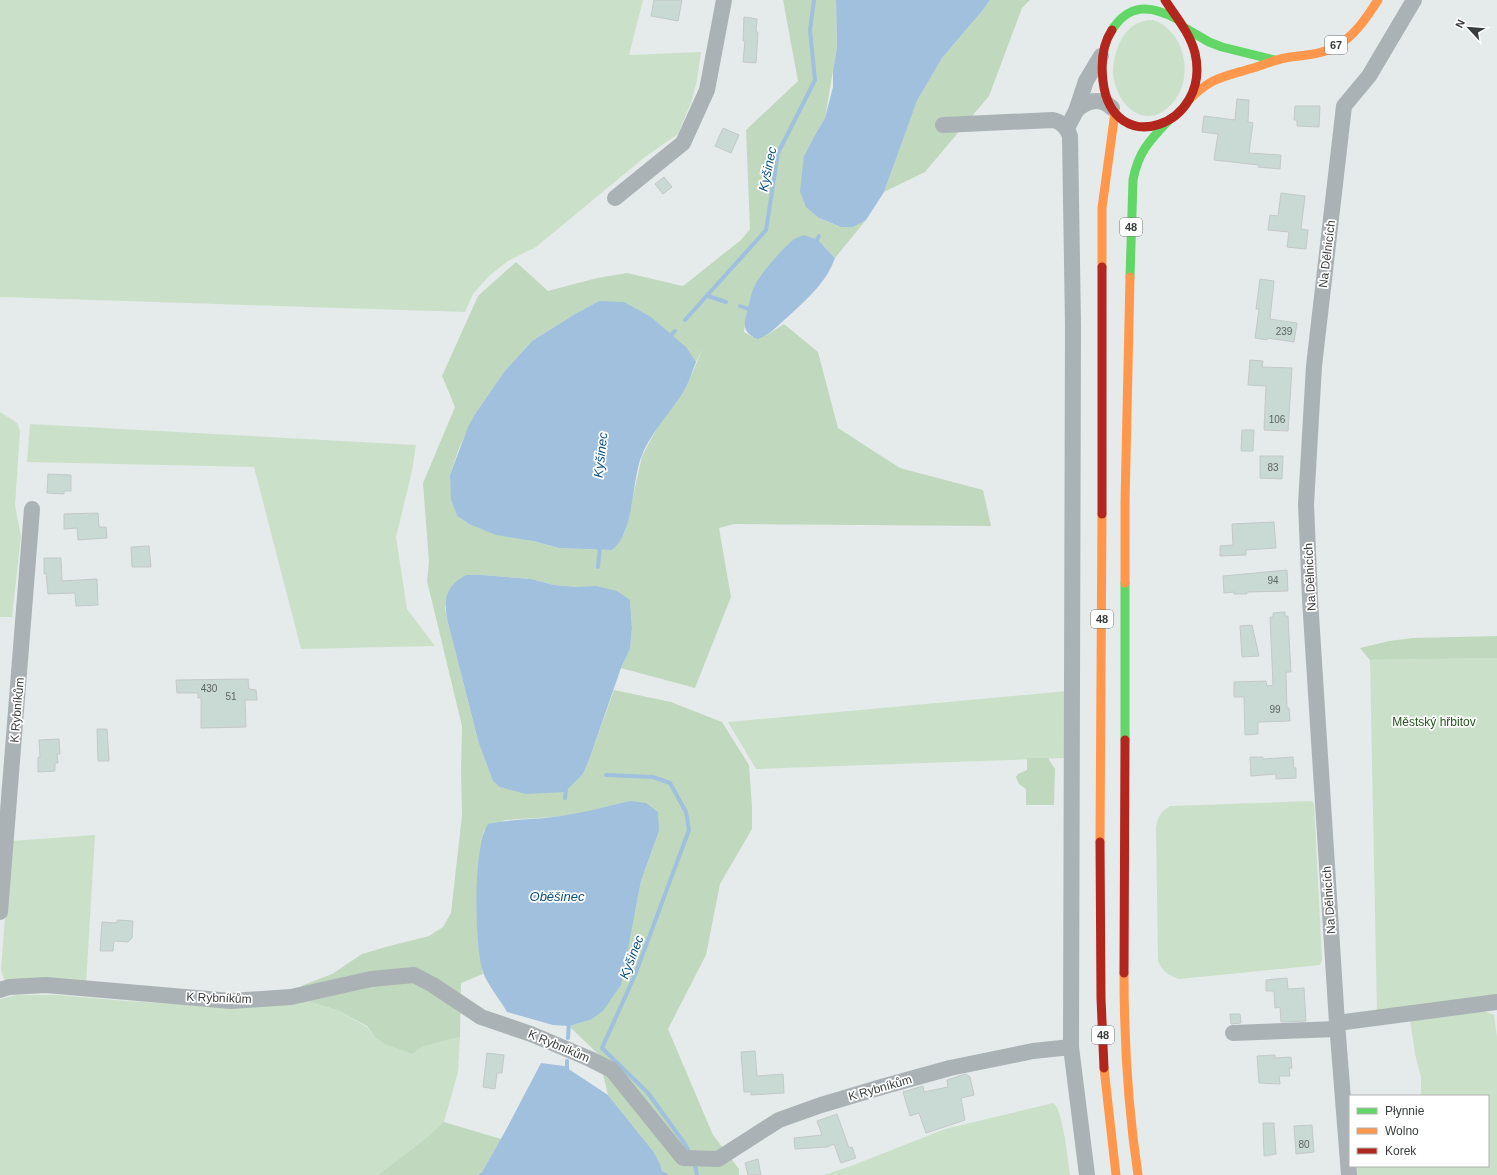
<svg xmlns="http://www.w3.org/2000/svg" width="1497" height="1175" font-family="Arial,sans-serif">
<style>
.green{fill:#cae0c9}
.forest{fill:#c0d9be;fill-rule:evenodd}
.water{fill:#a0c0de}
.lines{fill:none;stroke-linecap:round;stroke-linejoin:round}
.stream{stroke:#a0c0de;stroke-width:4}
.building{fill:#c9d9d3;stroke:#c4c8c8}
.street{stroke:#aab2b5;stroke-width:16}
.fast{stroke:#63d668;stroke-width:9}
.slow{stroke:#ff974d;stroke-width:9}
.jam{stroke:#b3261e;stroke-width:9}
.labels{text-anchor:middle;stroke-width:3.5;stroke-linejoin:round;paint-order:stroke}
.number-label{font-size:10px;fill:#5d6562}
.shield{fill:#fff;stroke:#747877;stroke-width:1}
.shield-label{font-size:11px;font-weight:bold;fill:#393e3d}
.street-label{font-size:12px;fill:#393e3d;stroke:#fff}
.park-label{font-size:12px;fill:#205618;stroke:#fff}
.water-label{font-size:13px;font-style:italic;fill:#094e83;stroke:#fff}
</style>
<rect width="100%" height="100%" fill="#e5ebeb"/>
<g class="green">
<polygon points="0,0 643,0 629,55 701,52 697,80 692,100 678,134 645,157 536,247 508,261 489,276 473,294 465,312 0,297"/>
<path d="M1153 20C1184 30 1194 75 1175 100 1148 135 1115 107 1113 72 1113 61 1116 51 1120 42 1127 28 1137 20 1153 20Z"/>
<polygon points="0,412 17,423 20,431 15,506 21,536 12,617 0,617"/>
<polygon points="30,424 416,445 412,471 396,537 407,609 435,646 301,649 254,467 27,462"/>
<polygon points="1497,658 1497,996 1377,1013 1370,660"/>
<polygon points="1067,691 1066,758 756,769 728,722"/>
<path d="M1311 801 1314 803 1322 960 1320 965 1179 979C1168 975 1163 972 1158 961L1156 827C1158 817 1160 812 1170 806Z"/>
<polygon points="95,835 86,984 12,983 4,979 1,970 11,841"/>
<polygon points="17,995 57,995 127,1001 196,1005 307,1001 337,1010 367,1027 375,1037 421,1047 460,1037 458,1072 444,1122 426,1138 378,1175 0,1175 0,999"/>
<polygon points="1481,1010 1494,1015 1497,1037 1497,1175 1353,1175 1353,1166 1488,1166 1488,1096 1421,1096 1421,1077 1415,1054 1410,1020"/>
<path d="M1053 1103C1063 1108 1068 1162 1070 1175H824L851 1166 945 1129Z"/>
</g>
<g class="forest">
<path d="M783 0H836L837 47 825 118 816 133 804 156 819 218C840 227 845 231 866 220L835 258 824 246 770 266 755 286 746 316 744 332 753 337 765 336 784 324 818 352 838 428 900 468 983 490 991 526 734 524 719 528 731 597 695 688 621 668 630 649 632 628 630 600 577 587 554 585 531 579 481 575H466L445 608 447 619 479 744 493 781 551 792H565L583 774 589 760 614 690 671 702 722 722 749 765 752 806V829L720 884 706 955 668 1029 713 1135 739 1169V1175H661L662 1173 653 1151 608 1095 598 1054 569 1026 590 1020 635 912 641 881 659 831 630 801 580 814 553 817 505 820 484 830C476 877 473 927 483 974L461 983 460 1037 421 1047 412 1054 385 1044 375 1037 367 1026 337 1010 307 1001 301 986 332 974 362 954 393 945 429 936 443 927 451 913 462 815 461 771 462 726 427 581 429 562 423 483 455 407 442 376 478 296 516 262 548 291 597 278 627 273 683 286 741 240 750 229 746 130 798 81ZM599 301 686 349 696 362 703 348 688 383 672 408 659 424 642 456 625 532 612 550 559 548 469 524 457 516 452 503 450 475 459 448 475 414 504 372 532 341 575 314Z"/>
<polygon points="990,0 1030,0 1022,8 989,96 925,172 884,192 917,101 942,58 982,11"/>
<polygon points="1497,636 1497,658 1370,660 1360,648 1389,641 1413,638"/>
<polygon points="1027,758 1048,758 1055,769 1054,805 1026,805 1026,789 1019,784 1016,777 1018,774 1027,770"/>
<polygon points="444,1122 501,1139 482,1172 478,1175 378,1175 426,1138"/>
</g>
<g class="water">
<polygon points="836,0 990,0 982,11 942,58 917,101 884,192 866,220 853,227 841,227 819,218 806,207 800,191 804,156 816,133 825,118 833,87 833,71 837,47"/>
<path d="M804 235 818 240 835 258C827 281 810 296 792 313 781 322 772 334 758 339 742 333 743 323 748 309 750 301 751 292 755 285 761 273 782 249 793 240 796 238 801 236 804 235Z"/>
<path d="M599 301 624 302 651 317 686 347 696 362C693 369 691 376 688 383 676 408 653 428 642 455 631 481 635 532 612 550L559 548 533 541 496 535 469 524 457 516 451 500 450 475 468 427 475 414 504 372 532 341 575 314Z"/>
<path d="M466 575H481L531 579 554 585 577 587 596 586 617 591 630 600 632 628 630 649 621 668 589 760 583 774 565 792 526 794 500 787 493 781 479 744 447 619C444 597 446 586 466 575Z"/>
<path d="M630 801 646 803 658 812 659 831 641 881 621 985 603 1011 590 1020 569 1026 553 1025 507 1012C501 1001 487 984 483 972 474 946 473 845 488 824 510 819 532 820 553 817 579 814 604 807 630 801Z"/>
<polygon points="541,1063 564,1066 608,1095 653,1151 660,1164 662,1173 661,1175 478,1175 482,1172 507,1128"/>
</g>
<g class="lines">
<g class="stream">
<polyline points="815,243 819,236"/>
<polyline points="708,296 726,302"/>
<polyline points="740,306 748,309 752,305"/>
<polyline points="685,320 766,230 778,153 815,80 810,30 814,0"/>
<polyline points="669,337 675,331"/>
<polyline points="598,567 600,545"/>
<polyline points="606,775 653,777 670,783 686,812 689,830 635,975 602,1048 648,1093 685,1144 690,1154"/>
<polyline points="565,798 566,789"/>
<polyline points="568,1038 569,1022"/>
<polyline points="567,1072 567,1061"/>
<polyline points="694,1162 697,1175"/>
<polyline points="657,1171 666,1175"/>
</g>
</g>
<g class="building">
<polygon points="654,0 682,0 678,21 651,16"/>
<polygon points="744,17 757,19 756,32 758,32 756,63 743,62 745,41 743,41"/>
<polygon points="1237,99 1249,100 1248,122 1253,123 1249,153 1281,155 1280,169 1258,167 1259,165 1214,160 1218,134 1202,132 1204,116 1235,120"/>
<polygon points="1295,106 1320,106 1319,127 1297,126 1297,120 1294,120"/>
<polygon points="723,128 739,135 731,153 715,146"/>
<polygon points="664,177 672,187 663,194 655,184"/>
<polygon points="1281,193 1305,196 1301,229 1308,230 1306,249 1287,247 1289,232 1268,230 1270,215 1278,216"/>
<polygon points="1260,279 1274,281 1270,319 1297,323 1294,342 1267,338 1267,340 1255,338 1259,309 1256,309"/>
<polygon points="1250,360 1263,361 1262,367 1292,368 1288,431 1264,430 1266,386 1248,385"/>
<polygon points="1242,430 1254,430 1253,451 1241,451"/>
<polygon points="1260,456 1283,456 1282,479 1260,478"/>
<polygon points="48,474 71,475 71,491 64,491 64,494 47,493"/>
<polygon points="98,513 99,527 106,527 107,538 78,540 77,528 64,529 64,514"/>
<polygon points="1274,522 1276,548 1246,550 1246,555 1220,556 1220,546 1233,545 1232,524"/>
<polygon points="149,546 151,567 132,567 131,547"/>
<polygon points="44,558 61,558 62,581 97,579 98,605 76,606 75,593 48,594 46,573 44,574"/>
<polygon points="1287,570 1288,591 1247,592 1247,594 1234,594 1234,592 1224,593 1223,576"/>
<polygon points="1285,612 1285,616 1288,616 1289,637 1291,672 1286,672 1287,708 1289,708 1290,721 1258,722 1258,734 1245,735 1244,697 1234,697 1234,682 1266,681 1267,686 1273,685 1270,617 1273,617 1273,613"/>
<polygon points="1252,625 1259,656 1242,657 1240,626"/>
<polygon points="248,679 249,689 256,690 257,700 245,700 246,727 201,728 201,698 198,698 198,693 177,693 176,680"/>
<polygon points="97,729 107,729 109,761 98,761"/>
<polygon points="59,739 60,754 57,754 58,763 55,763 55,771 38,772 38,757 40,757 39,740"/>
<polygon points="1250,757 1263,757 1263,759 1293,757 1294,768 1296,768 1296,778 1276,779 1276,774 1251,776"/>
<polygon points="117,920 133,921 132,938 128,942 114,941 113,951 100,951 102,922 117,923"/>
<polygon points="1287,978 1288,989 1304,988 1306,1021 1281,1022 1280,1007 1275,1008 1274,991 1266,991 1266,980"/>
<polygon points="1230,1014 1240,1014 1241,1023 1231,1024"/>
<polygon points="755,1051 757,1076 783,1074 784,1093 751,1095 751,1092 744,1092 741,1052"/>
<polygon points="487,1053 504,1055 502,1073 497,1073 495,1089 483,1087"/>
<polygon points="1275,1055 1275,1058 1291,1057 1292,1068 1289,1068 1290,1076 1279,1076 1280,1084 1259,1083 1257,1056"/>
<polygon points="966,1074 970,1077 974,1095 961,1098 965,1120 926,1133 919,1113 910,1116 903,1092 923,1086 924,1092 948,1087 947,1080"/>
<polygon points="837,1114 849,1148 852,1147 856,1158 841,1163 834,1144 827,1147 795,1149 794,1138 822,1135 817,1121"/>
<polygon points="1263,1123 1274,1123 1276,1154 1264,1156"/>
<polygon points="1312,1125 1314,1152 1296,1154 1294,1126"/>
<polygon points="758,1159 761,1175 748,1175 745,1163"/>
</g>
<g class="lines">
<g class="street">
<path d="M1076 111C1086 100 1101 97 1112 108"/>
<path d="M943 125 1053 120C1062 122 1067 127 1070 136L1073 325 1071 1047 1087 1175"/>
<polyline points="1067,128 1076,111 1086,81 1101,56"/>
<polyline points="615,198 683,143 707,90 724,0"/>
<polyline points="0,912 32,509"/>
<polyline points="0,990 9,987 46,985 231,1001 291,997 371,979 414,975 433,985 481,1017 531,1034 590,1059 612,1070 683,1158 718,1159 779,1120 821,1105 885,1086 950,1068 1033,1051 1071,1047"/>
<polyline points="1337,1023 1497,1002"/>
<polyline points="1233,1033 1337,1029"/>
<polyline points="1349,1175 1337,1023 1310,599 1306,504 1314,366 1344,106 1369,76 1414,0"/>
</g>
<g class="fast">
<polyline points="1185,28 1209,42 1222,47 1275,60"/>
<path d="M1112 30C1129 3 1151 5 1177 19"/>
<path d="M1130 277 1133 180C1138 152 1150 140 1169 120"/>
<polyline points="1125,740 1125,583"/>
</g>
<g class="slow">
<path d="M1189 100C1211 77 1224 77 1253 68 1264 65 1274 60 1285 58 1302 55 1320 55 1335 47 1354 37 1367 17 1378 0"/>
<polyline points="1102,267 1102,208 1115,112"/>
<polyline points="1125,583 1125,503 1130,277"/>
<polyline points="1100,842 1102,514"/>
<path d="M1124 973C1124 1041 1128 1108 1138 1175"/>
<polyline points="1104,1068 1116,1175"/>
</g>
<g class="jam">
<path d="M1112 30C1102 45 1101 64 1103 81 1112 161 1212 126 1195 53 1190 33 1176 17 1165 0"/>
<polyline points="1102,514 1102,267"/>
<polyline points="1100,842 1101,998 1104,1068"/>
<polyline points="1124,973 1125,740"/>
</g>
</g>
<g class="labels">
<g class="number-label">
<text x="1284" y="335">239</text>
<text x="1277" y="423">106</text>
<text x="1273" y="471">83</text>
<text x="1273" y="584">94</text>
<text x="209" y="692">430</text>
<text x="231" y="700">51</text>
<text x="1275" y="713">99</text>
<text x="1304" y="1148">80</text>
</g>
<g class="shield">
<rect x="1325" y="36" width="22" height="18" rx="3"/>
<rect x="1120" y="218" width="22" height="18" rx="3"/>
<rect x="1091" y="610" width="22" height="18" rx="3"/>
<rect x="1092" y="1026" width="22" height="18" rx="3"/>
</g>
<g class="shield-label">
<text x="1336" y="49">67</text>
<text x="1131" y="231">48</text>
<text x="1102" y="623">48</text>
<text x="1103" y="1039">48</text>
</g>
<g class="street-label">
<text transform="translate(1327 254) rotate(-83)" y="4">Na Dělnicích</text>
<text transform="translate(1310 577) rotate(-93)" y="4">Na Dělnicích</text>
<text transform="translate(17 710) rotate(-85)" y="4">K Rybníkům</text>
<text transform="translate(1329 900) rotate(-94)" y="4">Na Dělnicích</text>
<text transform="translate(219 998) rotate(2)" y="4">K Rybníkům</text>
<text transform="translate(559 1046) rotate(23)" y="4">K Rybníkům</text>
<text transform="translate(880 1088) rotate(-16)" y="4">K Rybníkům</text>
</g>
<g class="park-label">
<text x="1434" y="726">Městský hřbitov</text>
</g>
<g class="water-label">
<text transform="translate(767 169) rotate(-78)" y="5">Kyšinec</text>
<text transform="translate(600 455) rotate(-84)" y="5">Kyšinec</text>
<text x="557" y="901">Oběšinec</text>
<text transform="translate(631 957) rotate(-69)" y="5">Kyšinec</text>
</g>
</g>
<rect x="1349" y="1095" width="140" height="72" fill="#ffffff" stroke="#b0b2b1"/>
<rect x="1357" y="1108" width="20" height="6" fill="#63d668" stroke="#b0b2b1"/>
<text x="1385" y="1115" font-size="12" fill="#393e3d">Płynnie</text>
<rect x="1357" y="1128" width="20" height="6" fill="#ff974d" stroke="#b0b2b1"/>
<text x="1385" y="1135" font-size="12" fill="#393e3d">Wolno</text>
<rect x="1357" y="1148" width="20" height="6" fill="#b3261e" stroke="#b0b2b1"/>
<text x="1385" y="1155" font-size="12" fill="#393e3d">Korek</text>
<g transform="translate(1469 28) rotate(296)" stroke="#ffffff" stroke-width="3" paint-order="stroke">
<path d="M0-3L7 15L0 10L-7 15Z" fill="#393e3d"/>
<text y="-6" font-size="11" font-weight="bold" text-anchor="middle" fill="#393e3d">N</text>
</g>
</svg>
